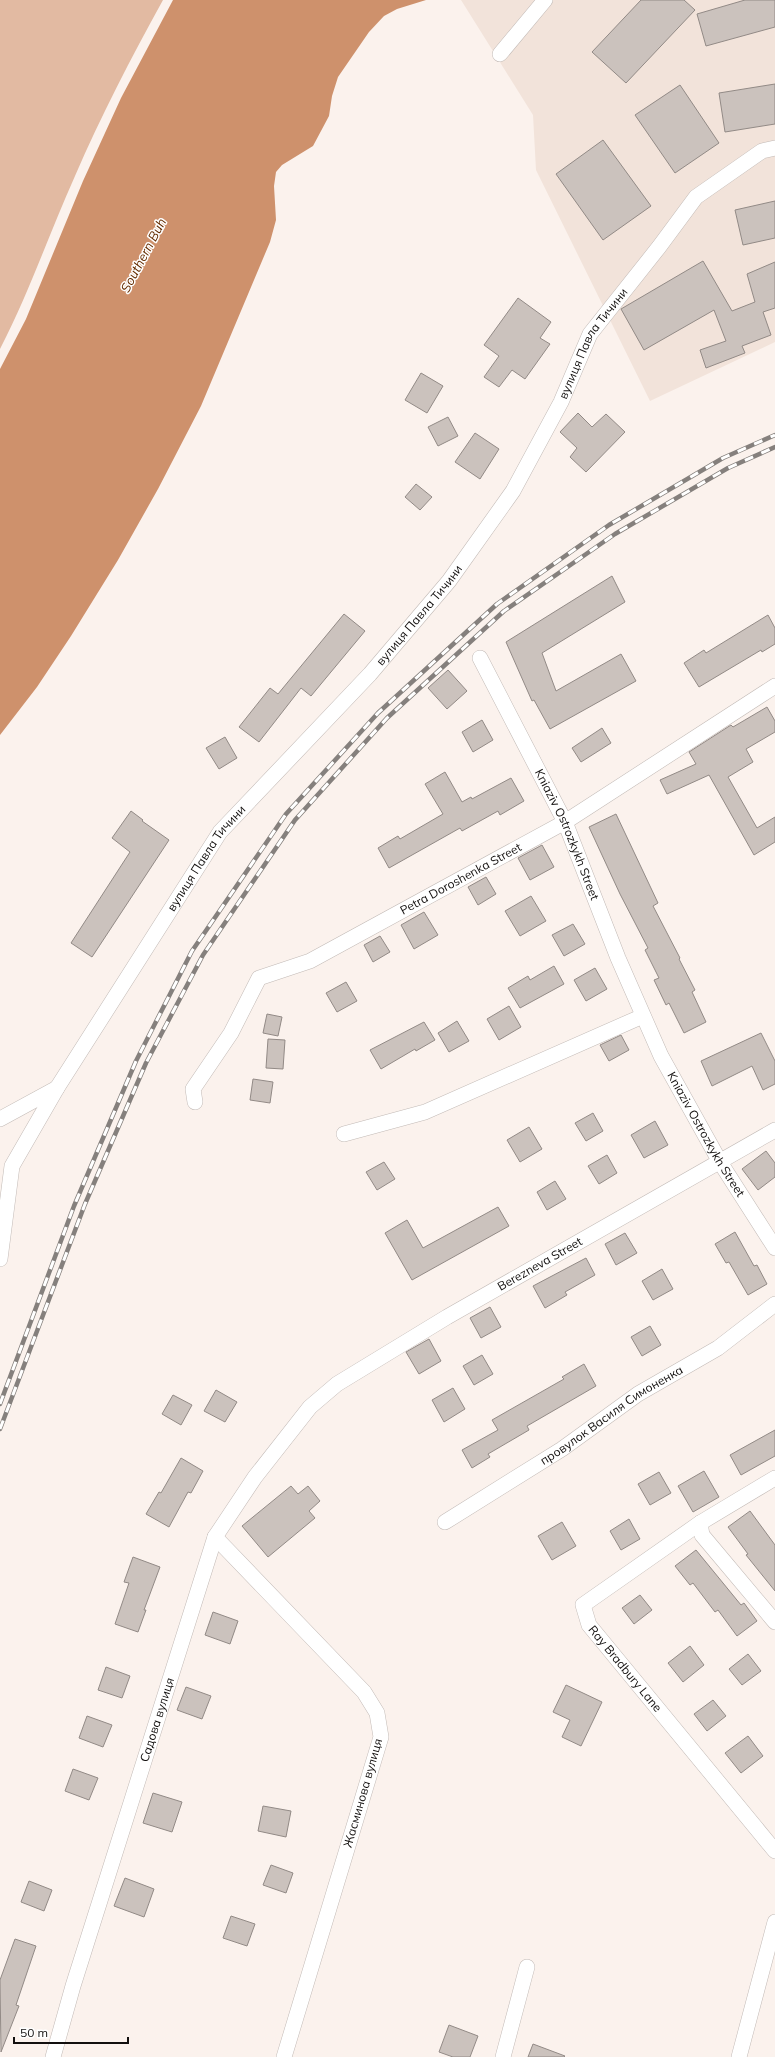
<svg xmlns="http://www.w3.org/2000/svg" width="775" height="2057" font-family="Mulish,sans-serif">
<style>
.built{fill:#f2e3da}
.green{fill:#e2baa2}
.water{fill:#ce916c}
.building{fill:#cbc2bd;stroke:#928a86}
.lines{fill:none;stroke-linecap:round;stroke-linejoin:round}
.minor-casing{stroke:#c2bab6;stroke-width:16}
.minor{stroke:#fff;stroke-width:15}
.rail-casing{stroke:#85807d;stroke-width:4.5}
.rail{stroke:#fff;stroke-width:3;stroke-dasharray:9;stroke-linecap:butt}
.labels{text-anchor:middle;stroke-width:3;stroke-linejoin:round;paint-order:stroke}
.street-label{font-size:12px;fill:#120f0e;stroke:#fff}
.water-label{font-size:13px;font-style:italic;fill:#642c00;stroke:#fff}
</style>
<rect width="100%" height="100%" fill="#fbf2ed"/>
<polygon class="built" points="461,0 775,0 775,342 650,401 536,170 533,115"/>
<path class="green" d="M0 0H163C131 58 101 116 75 176 49 234 29 293 0 349Z"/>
<polygon class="water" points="173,0 426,0 397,9 384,16 369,32 338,77 332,96 329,116 313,146 282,165 276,172 274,186 276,220 270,242 201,406 158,489 118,560 71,636 37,687 0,735 0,369 26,319 83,181 121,98"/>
<g class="building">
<polygon points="641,0 684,0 695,10 626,83 592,52"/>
<polygon points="745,0 775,0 775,27 706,46 697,14"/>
<polygon points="775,84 775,124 725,132 719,93"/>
<polygon points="680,85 719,143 675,173 635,115"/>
<polygon points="603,140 651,206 603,240 556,174"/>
<polygon points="775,201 775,238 743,245 735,210"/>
<polygon points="703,261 732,311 755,302 747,274 775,262 775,308 763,312 771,335 742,346 745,353 706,368 700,350 726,341 714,310 644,350 621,309"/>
<polygon points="518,298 551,322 540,338 550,344 525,379 512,370 499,387 484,377 499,356 484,345"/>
<polygon points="421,373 443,386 427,413 405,400"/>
<polygon points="578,413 592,427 606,414 625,432 586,472 570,457 577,448 560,432"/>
<polygon points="448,417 458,436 438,446 428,427"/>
<polygon points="475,433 499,449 480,479 455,462"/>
<polygon points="416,484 432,497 420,510 405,497"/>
<polygon points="612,576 625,602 542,653 556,691 621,654 636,681 550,729 534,700 532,701 506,642"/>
<polygon points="344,614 365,631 311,696 301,688 259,742 239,727 270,688 278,694"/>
<polygon points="768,615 775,628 775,644 762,652 761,650 699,687 684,663 704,650 706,653"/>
<polygon points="448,670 467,691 447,709 428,688"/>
<polygon points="767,707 775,721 775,732 746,749 753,762 728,777 757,828 775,817 775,842 754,855 709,775 667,794 660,780 696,764 689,752 731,725 733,727"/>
<polygon points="482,720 493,740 473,752 462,732"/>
<polygon points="602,728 611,743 581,762 572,748"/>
<polygon points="225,737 237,758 219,769 206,748"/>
<polygon points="445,772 462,802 471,797 472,799 511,778 524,801 500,815 498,811 462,831 460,828 389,868 378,848 398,836 400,839 443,814 425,784"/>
<polygon points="131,811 143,820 142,821 169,840 92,957 71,943 130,852 112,838"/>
<polygon points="616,814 658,903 653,906 680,958 679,959 695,990 692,992 706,1022 684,1033 669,1003 666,1005 654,980 659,978 645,950 648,948 620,894 589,827"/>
<polygon points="542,845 554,867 530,880 518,858"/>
<polygon points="486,877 496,894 478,905 468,887"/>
<polygon points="531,896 546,921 520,936 505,911"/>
<polygon points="424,912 438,935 414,949 401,925"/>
<polygon points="573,924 585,944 564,956 552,935"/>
<polygon points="380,936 390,952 373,962 364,945"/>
<polygon points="554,966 564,984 520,1008 508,988 528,976 530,980"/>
<polygon points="595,968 607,989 586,1001 574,980"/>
<polygon points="346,982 357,1001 337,1012 326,993"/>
<polygon points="509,1006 521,1027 499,1040 487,1019"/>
<polygon points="267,1014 282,1017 278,1036 263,1033"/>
<polygon points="457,1021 469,1041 449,1052 438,1033"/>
<polygon points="424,1022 435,1040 416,1051 415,1049 381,1069 370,1050"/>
<polygon points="761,1033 775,1061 775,1084 763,1090 752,1066 712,1086 701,1061"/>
<polygon points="621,1035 629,1050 609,1061 600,1045"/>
<polygon points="268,1039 285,1040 283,1069 266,1068"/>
<polygon points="253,1079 273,1082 270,1103 250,1100"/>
<polygon points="593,1113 603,1131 586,1141 575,1123"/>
<polygon points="655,1121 668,1145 644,1158 631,1135"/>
<polygon points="529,1127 542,1149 520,1162 507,1140"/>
<polygon points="766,1151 775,1163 775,1177 758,1190 742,1169"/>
<polygon points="607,1155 617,1173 599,1184 588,1166"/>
<polygon points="384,1162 395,1179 377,1190 366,1172"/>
<polygon points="555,1181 566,1199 547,1210 537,1192"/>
<polygon points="498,1207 509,1226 412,1280 385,1233 407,1220 423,1248"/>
<polygon points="735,1232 754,1266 757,1265 767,1284 748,1295 729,1262 726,1263 715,1244"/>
<polygon points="625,1233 637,1253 616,1265 605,1244"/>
<polygon points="586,1258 595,1275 565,1292 567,1295 545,1308 533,1286"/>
<polygon points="662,1269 673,1289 653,1300 642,1281"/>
<polygon points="490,1307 501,1327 481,1338 470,1318"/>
<polygon points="650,1326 661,1345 642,1356 631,1337"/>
<polygon points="429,1339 441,1361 419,1374 406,1352"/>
<polygon points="482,1355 493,1374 474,1385 463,1366"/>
<polygon points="584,1364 596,1386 527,1426 529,1430 488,1454 490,1457 472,1468 462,1450 498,1430 492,1420 564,1379 562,1377"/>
<polygon points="453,1388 465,1409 444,1422 432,1400"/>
<polygon points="216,1390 237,1402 225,1422 204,1411"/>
<polygon points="173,1395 192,1405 181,1425 162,1414"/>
<polygon points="775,1430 775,1456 741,1475 730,1455"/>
<polygon points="181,1458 203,1471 191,1493 188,1492 169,1527 146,1514 159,1492 161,1493"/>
<polygon points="704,1471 719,1497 693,1512 678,1486"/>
<polygon points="659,1472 671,1493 650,1505 638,1484"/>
<polygon points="291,1486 298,1494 308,1486 320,1501 309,1511 315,1518 268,1557 242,1526"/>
<polygon points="750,1511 775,1545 775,1591 746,1555 748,1554 728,1527"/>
<polygon points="629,1519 640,1539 621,1550 610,1531"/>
<polygon points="562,1522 576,1546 552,1560 538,1536"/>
<polygon points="696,1550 741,1605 744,1603 757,1621 737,1636 718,1610 715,1612 693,1583 690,1585 675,1566"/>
<polygon points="133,1557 160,1567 144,1610 146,1610 138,1632 115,1624 129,1583 124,1582"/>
<polygon points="640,1595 652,1610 634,1624 622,1608"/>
<polygon points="213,1612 238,1621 230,1644 205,1635"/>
<polygon points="690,1646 704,1665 683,1682 668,1663"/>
<polygon points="748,1654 761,1671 742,1685 729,1669"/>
<polygon points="106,1667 130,1676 122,1698 98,1690"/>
<polygon points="566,1685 602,1702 581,1746 562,1737 570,1720 553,1712"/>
<polygon points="186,1687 211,1696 202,1719 177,1710"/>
<polygon points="713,1700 726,1716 707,1731 694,1714"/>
<polygon points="87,1716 112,1725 103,1747 79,1738"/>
<polygon points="748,1736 763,1756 741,1773 725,1753"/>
<polygon points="73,1769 98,1778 89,1800 65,1791"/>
<polygon points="153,1793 182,1802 172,1832 143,1823"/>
<polygon points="263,1806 291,1811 286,1837 258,1831"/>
<polygon points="271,1865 293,1873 286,1893 263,1885"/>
<polygon points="125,1878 154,1889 144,1917 114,1906"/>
<polygon points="29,1881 52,1890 44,1911 21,1902"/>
<polygon points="231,1916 255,1924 247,1946 223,1938"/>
<polygon points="15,1939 36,1946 16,2005 19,2006 1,2052 0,1980"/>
<polygon points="449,2025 478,2036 470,2057 453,2057 439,2052"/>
<polygon points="533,2044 565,2056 564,2057 528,2057"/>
</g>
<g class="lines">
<defs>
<g id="minor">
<polyline points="500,54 545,0"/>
<path id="s1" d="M480 658 565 822 618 958 661 1056 720 1162 775 1248"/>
<path id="s2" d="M195 1102 193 1089 231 1033 259 978 310 961 565 822 775 686"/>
<polyline points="0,1119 57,1088"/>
<polyline points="344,1134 425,1112 643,1016"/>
<path id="s3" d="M0 1259 12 1166 57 1088 220 832 370 674 449 581 513 491 561 402 590 334 659 247 696 197 762 151 775 148"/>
<path id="s4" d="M775 1478 700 1523 583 1605 589 1625 775 1851"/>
<path id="s5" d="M445 1522 562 1449 638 1394 718 1348 775 1304"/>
<polyline points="700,1523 702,1535 775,1622"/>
<polyline points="215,1537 364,1692 377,1713 381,1737 284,2057"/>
<path id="s6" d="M53 2057 73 1986 215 1537 255 1477 310 1407 337 1384 447 1317 775 1130"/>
<polyline points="503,2057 527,1967"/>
<polyline points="739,2057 775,1922"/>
</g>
</defs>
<use href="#minor" class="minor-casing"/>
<use href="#minor" class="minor"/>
<defs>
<g id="rail">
<polyline points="0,1404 74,1206 136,1061 192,951 286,814 378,713 497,604 609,525 723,458 775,435"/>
<polyline points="0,1429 85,1204 146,1063 203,955 295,820 387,718 504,611 615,534 728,468 775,447"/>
</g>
</defs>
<use href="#rail" class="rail-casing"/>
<use href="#rail" class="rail"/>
</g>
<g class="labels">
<g class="street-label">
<text dy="4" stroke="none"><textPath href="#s3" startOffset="1106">вулиця Павла Тичини</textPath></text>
<text dy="4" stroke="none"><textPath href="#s3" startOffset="782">вулиця Павла Тичини</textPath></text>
<text dy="4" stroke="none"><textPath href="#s1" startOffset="197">Kniaziv Ostrozkykh Street</textPath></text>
<text dy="4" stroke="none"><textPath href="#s3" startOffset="458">вулиця Павла Тичини</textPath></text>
<text dy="4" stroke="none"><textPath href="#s2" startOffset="368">Petra Doroshenka Street</textPath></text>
<text dy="4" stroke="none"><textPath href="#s1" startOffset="528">Kniaziv Ostrozkykh Street</textPath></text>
<text dy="4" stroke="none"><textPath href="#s6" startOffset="977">Berezneva Street</textPath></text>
<text dy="4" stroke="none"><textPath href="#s5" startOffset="198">провулок Василя Симоненка</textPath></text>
<text dy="4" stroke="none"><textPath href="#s4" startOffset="308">Ray Bradbury Lane</textPath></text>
<text dy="4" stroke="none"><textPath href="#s6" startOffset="353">Садова вулиця</textPath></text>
<text transform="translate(363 1793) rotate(-74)" y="4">Жасминова вулиця</text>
</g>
<g class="water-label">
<text transform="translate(143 255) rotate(-62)" y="5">Southern Buh</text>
</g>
</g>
<path d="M14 2037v6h114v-6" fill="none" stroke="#120f0e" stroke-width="2"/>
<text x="20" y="2037" font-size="12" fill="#120f0e" stroke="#ffffff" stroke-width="3" paint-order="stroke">50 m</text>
</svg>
